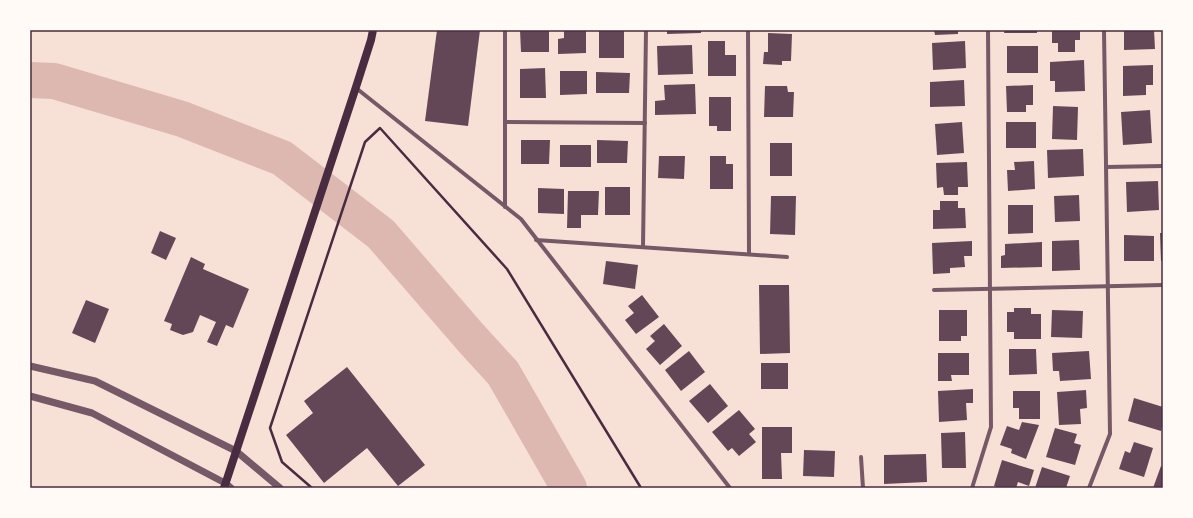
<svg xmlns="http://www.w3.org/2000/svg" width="1193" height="518" font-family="'Noto Sans',sans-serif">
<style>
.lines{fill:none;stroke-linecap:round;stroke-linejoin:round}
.river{stroke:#dcb8b0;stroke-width:36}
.building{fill:#644757}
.path{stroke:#4a2c40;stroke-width:2.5}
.minor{stroke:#755966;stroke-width:4}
.tertiary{stroke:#755966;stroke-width:7}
.secondary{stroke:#4a2c40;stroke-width:8}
.neatline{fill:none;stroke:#4a2c40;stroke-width:1.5}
</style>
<rect width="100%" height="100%" fill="#f7e1d7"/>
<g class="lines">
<polyline class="river" points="30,80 54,81 182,119 282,158 381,234 471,338 503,373 569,488"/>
</g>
<g class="building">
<polygon points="437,30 480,30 468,126 425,121"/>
<polygon points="520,30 549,30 549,52 521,52"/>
<polygon points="564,30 586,30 586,53 558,54 558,39 564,38"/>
<rect x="599" y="30" width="25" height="28"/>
<polygon points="667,30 701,30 701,33 667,34"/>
<polygon points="934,30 958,30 958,34 935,35"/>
<polygon points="1005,30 1037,30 1037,33 1004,33"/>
<polygon points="1052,30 1080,30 1080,40 1075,40 1075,52 1058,52 1058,43 1052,43"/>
<polygon points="1124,30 1154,30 1155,49 1124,50"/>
<polygon points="768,33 792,34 791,61 782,61 782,65 763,64 764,52 768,52"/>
<polygon points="708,41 725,41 725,55 736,55 736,76 708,76"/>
<polygon points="965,41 966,68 933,70 932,43"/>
<polygon points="692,45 693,74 658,75 657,46"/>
<rect x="1007" y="46" width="31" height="27"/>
<polygon points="1084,60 1085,91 1055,92 1055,81 1050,81 1050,62"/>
<polygon points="1153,65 1153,85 1146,85 1146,95 1123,96 1123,66"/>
<polygon points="545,68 546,98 520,98 520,69"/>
<polygon points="560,71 587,71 587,94 560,95"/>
<polygon points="596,72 630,73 629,93 596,93"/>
<polygon points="964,80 965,106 930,107 930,82"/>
<polygon points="695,84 696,114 655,115 655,101 665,100 664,85"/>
<polygon points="1033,85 1033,105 1026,105 1026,112 1007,112 1006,86"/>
<polygon points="765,86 787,86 788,92 794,92 793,117 764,117"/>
<polygon points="709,97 731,97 731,131 717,131 717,126 709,126"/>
<polygon points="1053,106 1078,107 1077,140 1052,139"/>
<polygon points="1150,110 1152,143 1123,145 1121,112"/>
<polygon points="962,122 964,153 937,155 935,124"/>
<rect x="1006" y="122" width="30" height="26"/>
<polygon points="521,140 550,140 549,164 521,164"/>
<polygon points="597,140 628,141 627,163 597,163"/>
<rect x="770" y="143" width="22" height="33"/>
<rect x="560" y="145" width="31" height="22"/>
<polygon points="1083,149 1084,176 1048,178 1047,150"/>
<polygon points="659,156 685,156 684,179 658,178"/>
<polygon points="710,156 726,156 726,164 733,164 733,189 710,189"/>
<polygon points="1034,161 1035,189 1008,191 1007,170 1015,170 1014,162"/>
<polygon points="967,162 968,187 958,187 958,195 944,195 943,187 937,188 936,163"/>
<polygon points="1158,181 1159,210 1127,212 1126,182"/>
<rect x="605" y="187" width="25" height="28"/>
<polygon points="538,188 564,189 564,214 538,213"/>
<polygon points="568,191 599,191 598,215 581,215 581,228 567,228"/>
<polygon points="1079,195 1080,221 1055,222 1054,196"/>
<polygon points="771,196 796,196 795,235 770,234"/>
<polygon points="940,201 958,201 958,208 965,208 966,228 933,229 933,210 940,210"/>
<polygon points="1008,205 1033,205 1033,233 1008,234"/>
<polygon points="160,231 176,238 166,260 151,253"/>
<polygon points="1160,233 1163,233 1163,261 1161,261"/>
<polygon points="1124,235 1154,236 1154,261 1124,261"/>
<polygon points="1079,240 1080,270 1052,271 1052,241"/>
<polygon points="972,241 972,256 964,256 965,267 950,268 950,273 933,274 932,243"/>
<polygon points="1042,242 1042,267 1001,268 1001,256 1005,255 1005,244"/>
<polygon points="191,257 205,264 203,269 249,289 233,328 226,325 217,346 207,342 216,322 200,315 193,332 183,335 170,330 172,324 164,321"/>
<polygon points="606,261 638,265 635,289 603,284"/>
<polygon points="759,285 789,285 790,353 760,354"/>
<polygon points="642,295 659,317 636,334 625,320 634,313 628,306"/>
<polygon points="86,300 109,309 95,343 72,333"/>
<polygon points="1014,308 1031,308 1031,314 1041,314 1041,339 1014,339 1014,332 1007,332 1007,312 1014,312"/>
<polygon points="939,310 967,310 967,336 961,336 961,341 939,341"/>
<polygon points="1052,310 1083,311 1082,338 1051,337"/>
<polygon points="664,324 682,346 660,365 646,349 655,341 650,336"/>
<polygon points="1009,349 1036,349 1037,374 1009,375"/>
<polygon points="689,351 705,372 681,391 665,370"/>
<polygon points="1089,351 1091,379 1060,381 1059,371 1053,371 1052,353"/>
<polygon points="938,353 969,353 969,375 951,375 952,381 938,381"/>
<rect x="761" y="363" width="27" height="26"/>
<polygon points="347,367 425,465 398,486 367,448 324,483 286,435 313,413 304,401"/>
<polygon points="710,384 728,406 708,423 689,401"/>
<polygon points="973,389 973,403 966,403 967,420 939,422 938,391"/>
<polygon points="1086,390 1087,408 1080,409 1081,424 1059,425 1057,392"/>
<polygon points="1013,391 1040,391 1040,419 1019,419 1019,408 1013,408"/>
<polygon points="1134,398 1163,407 1163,424 1161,431 1128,421"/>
<polygon points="739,410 755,429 749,434 756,442 739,456 732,448 728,451 712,432"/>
<polygon points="1022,422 1039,425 1026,459 1011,453 1012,449 1000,445 1007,426 1019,430"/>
<polygon points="762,427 792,427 792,453 781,453 782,479 762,479"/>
<polygon points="1055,428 1077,434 1074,443 1081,445 1075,465 1046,457"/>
<polygon points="965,432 966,468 942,468 941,433"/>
<polygon points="1134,442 1153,448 1144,477 1119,469 1125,451 1130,453"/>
<polygon points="804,450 835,451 834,477 803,476"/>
<polygon points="926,454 927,482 884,484 884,455"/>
<polygon points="1002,460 1034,470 1029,486 1018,482 1016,488 1000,488 994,486"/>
<polygon points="1161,466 1163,467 1163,488 1153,488"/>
<polygon points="1042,467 1070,476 1066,488 1035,488"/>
</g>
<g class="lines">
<polyline class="path" points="312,488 282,462 270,428 365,142 380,128 507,269 641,488"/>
<g class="minor">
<polyline points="505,30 505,207"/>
<polyline points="748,30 749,254"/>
<polyline points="356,88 521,219 730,488"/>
<polyline points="505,122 645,123"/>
<polyline points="1106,167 1163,166"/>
<polyline points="536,240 787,257"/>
<polyline points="643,247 646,30"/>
<polyline points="934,290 1163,285"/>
<polyline points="861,457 863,488"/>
<polyline points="972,488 991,427 988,30"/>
<polyline points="1089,488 1110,434 1104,30"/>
</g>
<g class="tertiary">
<polyline points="30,366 95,381 236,451 280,488"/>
<polyline points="30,396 92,413 225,483 231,488"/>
</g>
<polyline class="secondary" points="224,488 356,87 371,40 373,30"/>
</g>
<rect width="1193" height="518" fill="none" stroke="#fffaf5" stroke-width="62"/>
<rect x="31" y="31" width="1131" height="456" class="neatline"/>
</svg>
